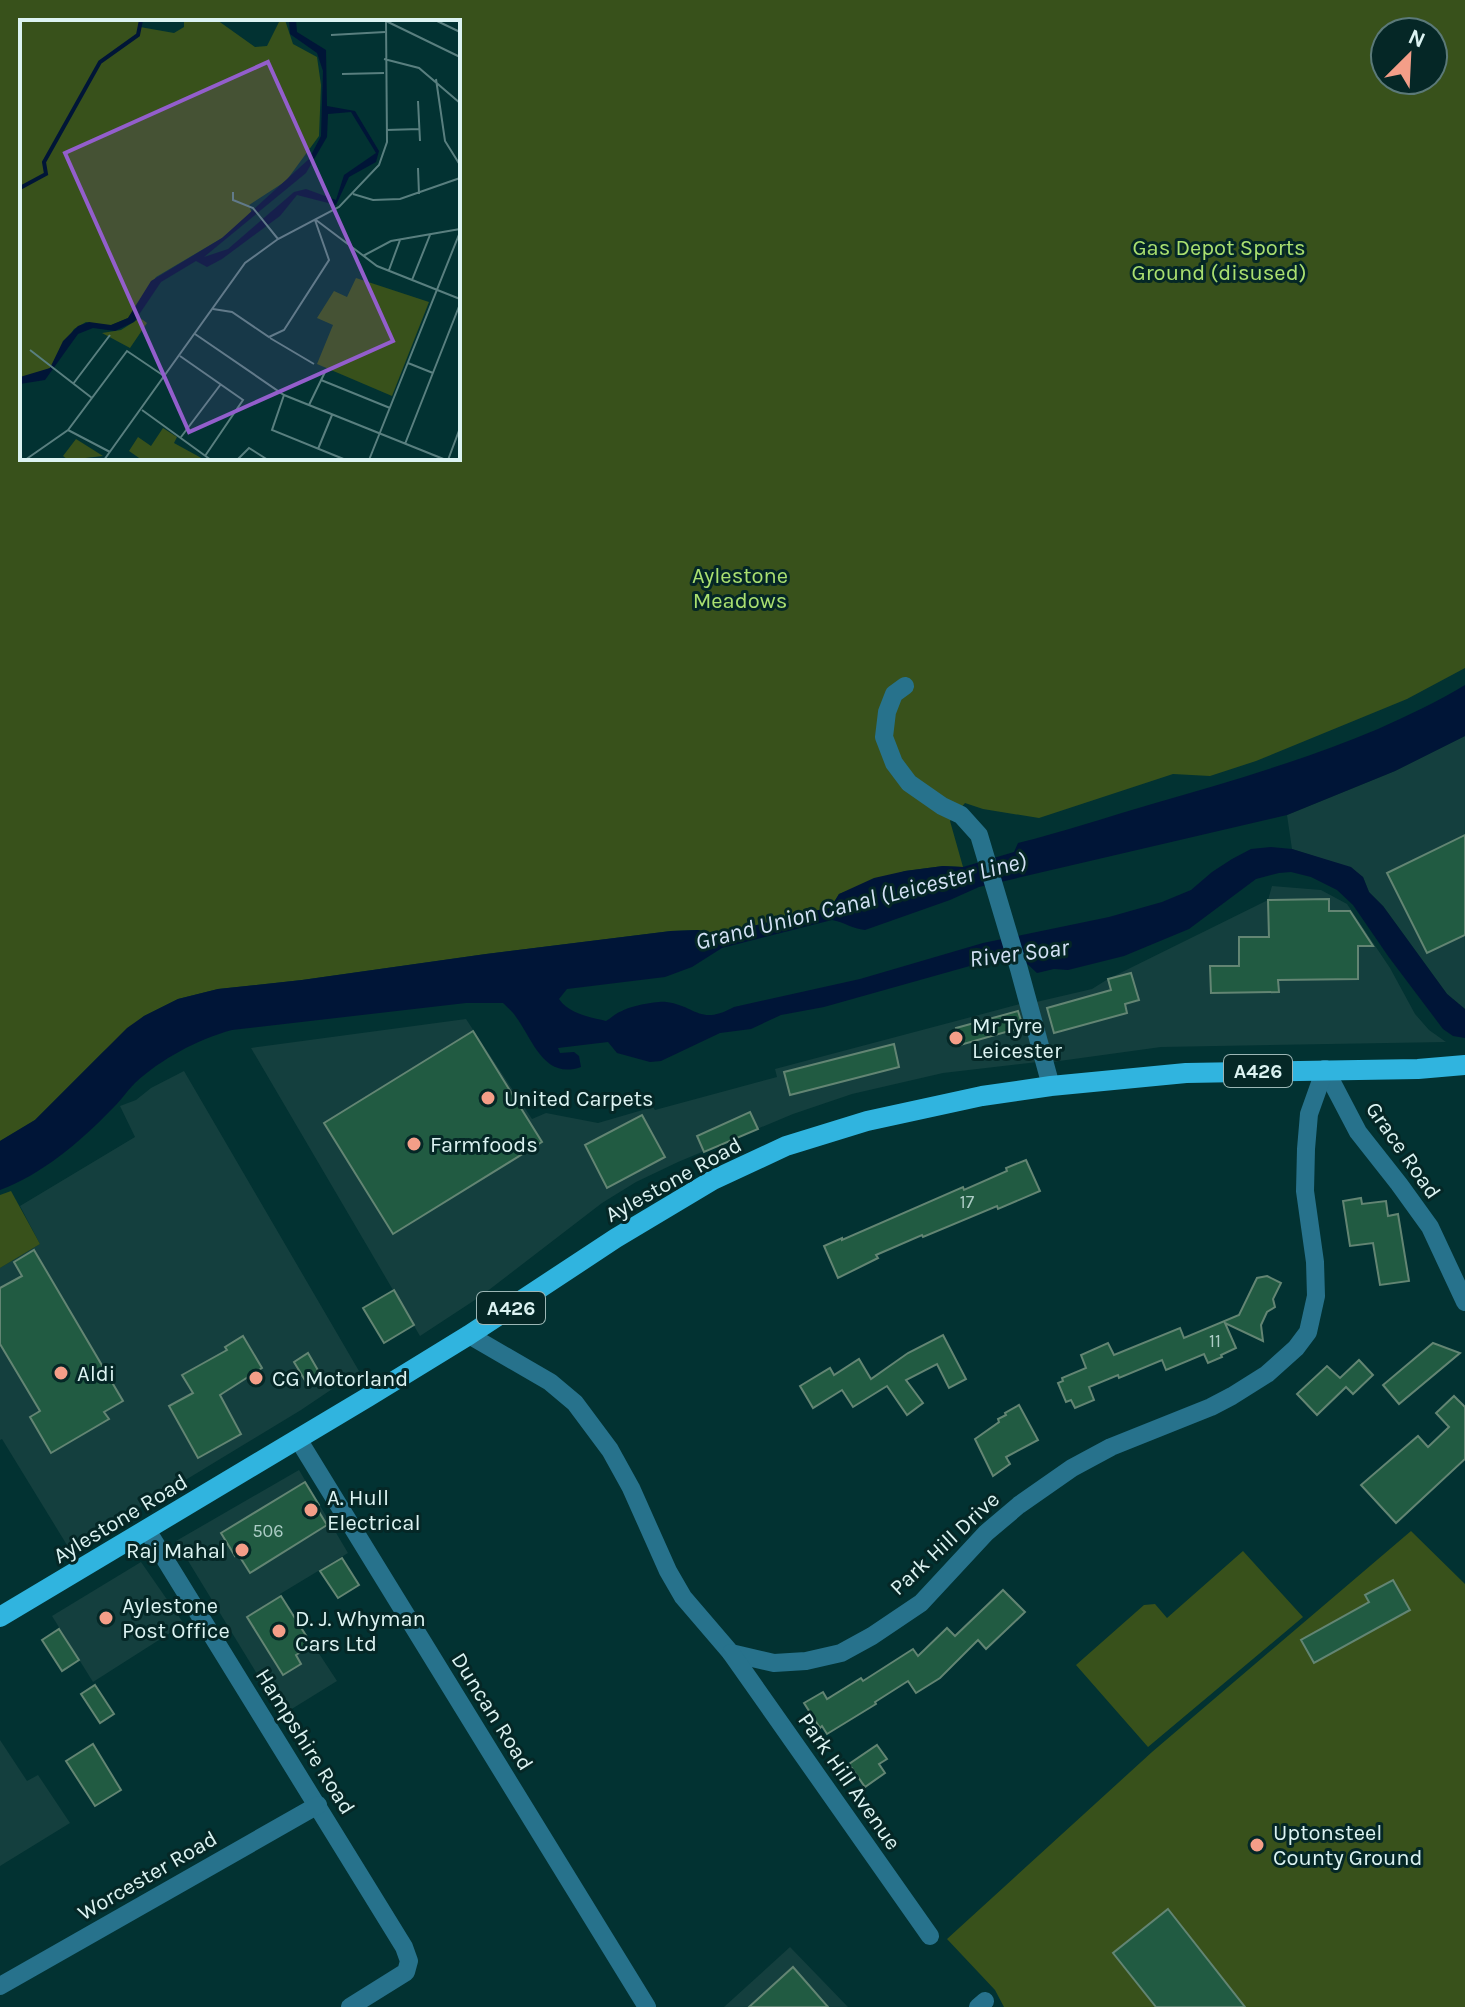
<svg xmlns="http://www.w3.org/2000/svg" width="1465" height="2007" font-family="Karla,sans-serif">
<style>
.built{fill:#143f3e}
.green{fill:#38511b;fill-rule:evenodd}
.water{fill:#001537}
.building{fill:#215b42;stroke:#638573;stroke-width:2}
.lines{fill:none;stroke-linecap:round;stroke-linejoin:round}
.minor{stroke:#27728c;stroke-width:18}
.primary{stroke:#30b4df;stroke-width:20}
.poi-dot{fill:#f49e88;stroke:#052726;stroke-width:3}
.labels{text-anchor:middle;stroke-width:6;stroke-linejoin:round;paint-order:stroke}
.number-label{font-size:18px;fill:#adcdc6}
.shield{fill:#052726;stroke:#9cb6b5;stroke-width:2}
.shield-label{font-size:20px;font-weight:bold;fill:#dcf3f2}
.park-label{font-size:22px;fill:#aae070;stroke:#052726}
.poi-label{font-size:22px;fill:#dcf3f2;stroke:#052726;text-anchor:start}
.street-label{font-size:22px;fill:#dcf3f2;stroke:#052726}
.water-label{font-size:24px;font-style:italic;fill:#d4e2f6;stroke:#052726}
.inset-river{fill:none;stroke:#001537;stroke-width:4}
.inset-road{fill:none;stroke:#597f7f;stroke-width:2}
.view{fill:#935ecc;fill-opacity:0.15;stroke:#935ecc;stroke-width:4}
.inset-edge{fill:none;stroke:#dcf3f2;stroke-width:4}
</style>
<rect width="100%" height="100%" fill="#023232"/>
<g class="built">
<polygon points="1465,736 1465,1009 1447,994 1383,906 1369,892 1363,877 1335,863 1292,849 1287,815 1395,771"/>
<polygon points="1272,886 1321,890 1347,904 1390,968 1415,1014 1429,1030 1446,1042 1161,1047 1052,1062 1032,1003 1092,989 1108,979 1268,900"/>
<polygon points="1024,1003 1038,1062 943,1073 852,1094 793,1114 678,1162 636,1182 602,1203 481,1296 420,1336 251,1048 466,1019 532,1119 546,1113 598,1123 653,1107 655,1110 777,1077 775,1069"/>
<polygon points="184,1071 359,1371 301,1410 70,1550 2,1439 0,1440 0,1268 40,1244 20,1206 135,1137 120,1106 136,1100 151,1088"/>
<polygon points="299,1470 348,1553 280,1594 337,1681 282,1715 176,1541"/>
<polygon points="141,1562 184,1624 93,1682 52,1616"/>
<polygon points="0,1740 27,1781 38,1775 70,1823 0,1866"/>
<polygon points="790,1947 848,2007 724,2007"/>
</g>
<g class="green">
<path d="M0 0H1465V668L1407 699 1256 761 1210 776 1173 774 1039 818 983 809 965 803 950 821 963 867 943 866 905 871 839 894 831 907 716 935 698 930 671 931 486 954 302 980 218 989 178 999 144 1016 103 1052 35 1120 0 1141ZM22 22H458V458H22ZM1385 32H1433V80H1385Z"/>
<polygon points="11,1191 40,1244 0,1268 0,1195"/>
<polygon points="1411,1531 1465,1584 1465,2007 1004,2007 995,1990 947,1939 1152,1752"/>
<polygon points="1243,1551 1303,1617 1148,1747 1076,1665 1144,1605 1155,1604 1167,1618"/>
</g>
<path class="water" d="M1465 685V736L1395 771 1287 815 979 887 950 900 865 930C853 929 844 922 832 920L722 948 692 967 665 977 567 989 559 999C569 1014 590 1017 606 1021 611 1018 616 1013 622 1011 631 1006 657 1001 666 1002 697 1006 699 1026 734 1007L860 979 983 943 1109 917 1162 902 1191 890 1212 872 1232 859 1251 849 1271 847 1292 849 1351 867 1363 877 1369 892 1383 906 1447 994 1465 1009V1038L1453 1036 1443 1029 1388 956 1353 905 1337 890 1311 877 1291 872 1279 873 1256 879 1189 929 1124 956 1068 970 1054 969 1037 973 1022 959 984 962 824 1007 781 1015 751 1029 720 1033 661 1061 650 1062 617 1053 608 1042 558 1048 560 1053 574 1052 579 1056 581 1067C544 1080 533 1040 516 1017 513 1012 507 1007 503 1003H466L232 1030C198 1039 161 1059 135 1083 126 1092 119 1103 110 1111 80 1142 41 1175 0 1190V1141L35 1120 127 1028 144 1016 178 999 218 989 302 980 486 954 671 931 698 930 716 935 831 907 839 894 874 878 905 871 943 866 963 867 1014 852 1018 843C1063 832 1107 817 1152 804 1229 782 1304 760 1378 729 1407 716 1437 702 1465 685Z"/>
<g class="building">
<polygon points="1465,835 1465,935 1427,953 1387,873"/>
<polygon points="1329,899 1329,911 1350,911 1373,946 1358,946 1358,979 1278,980 1279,992 1211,993 1210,966 1239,966 1239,937 1269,937 1268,900"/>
<polygon points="1131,973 1139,1000 1125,1004 1127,1013 1054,1033 1047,1008 1111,990 1108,979"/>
<polygon points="1018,1011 1023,1027 960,1045 956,1028"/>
<polygon points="473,1031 542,1142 393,1234 324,1123"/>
<polygon points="894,1044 899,1067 790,1095 784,1072"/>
<polygon points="750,1112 758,1129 704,1152 697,1136"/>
<polygon points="642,1115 665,1157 607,1188 585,1145"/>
<polygon points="1026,1160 1040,1191 998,1209 997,1206 923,1237 922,1235 876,1255 878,1258 838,1278 824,1246 842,1238 842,1240 963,1187 964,1190 1007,1171 1006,1168"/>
<polygon points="1361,1198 1362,1204 1386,1201 1388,1216 1398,1214 1409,1281 1380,1285 1373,1243 1350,1246 1343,1201"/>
<polygon points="34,1250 123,1401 104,1412 109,1419 51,1453 30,1417 40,1411 0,1344 0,1288 22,1276 14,1262"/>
<polygon points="1267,1276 1281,1283 1273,1299 1275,1307 1267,1312 1261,1325 1263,1341 1225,1323 1236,1348 1221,1355 1222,1357 1208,1363 1204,1354 1166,1370 1162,1360 1119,1378 1118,1375 1089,1387 1094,1400 1075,1408 1071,1400 1066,1402 1058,1383 1063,1381 1062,1378 1086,1368 1081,1355 1108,1343 1114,1355 1180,1328 1184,1338 1239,1315 1257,1278"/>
<polygon points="394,1290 414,1325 384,1343 363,1308"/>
<polygon points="943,1335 966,1379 949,1388 937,1364 906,1380 923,1403 907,1415 887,1386 853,1407 842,1390 813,1408 800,1386 830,1368 834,1375 859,1359 871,1379 908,1353"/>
<polygon points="243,1336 262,1368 220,1395 241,1434 198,1458 169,1406 193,1393 182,1375 227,1350 225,1347"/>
<polygon points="1433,1343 1460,1353 1399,1404 1383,1385"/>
<polygon points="308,1353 323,1379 309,1387 294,1362"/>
<polygon points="1359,1360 1373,1375 1353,1394 1346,1387 1317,1415 1297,1394 1327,1366 1340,1378"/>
<polygon points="1454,1396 1465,1407 1465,1459 1396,1523 1361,1485 1418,1436 1428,1447 1449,1427 1436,1413"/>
<polygon points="1019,1405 1038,1440 1006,1457 1010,1464 993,1476 975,1439 999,1422 998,1419 1006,1415 1005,1413"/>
<polygon points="305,1482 319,1505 316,1507 327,1525 250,1573 238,1554 235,1556 221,1533"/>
<polygon points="342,1558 359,1585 338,1598 320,1571"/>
<polygon points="1393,1580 1410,1610 1314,1663 1301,1640 1369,1602 1365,1595"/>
<polygon points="1003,1590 1025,1612 986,1649 978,1640 940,1678 916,1693 908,1681 875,1702 876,1704 827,1734 822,1726 820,1728 804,1703 823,1692 827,1699 861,1678 863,1681 913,1649 918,1656 947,1628 955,1636"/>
<polygon points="281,1596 312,1645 296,1655 301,1664 283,1675 247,1617"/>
<polygon points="59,1629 79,1660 62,1671 42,1640"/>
<polygon points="95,1685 114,1714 100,1723 81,1694"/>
<polygon points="93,1744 121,1790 95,1806 66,1761"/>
<polygon points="877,1745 887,1759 879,1764 885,1773 865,1787 849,1764"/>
<polygon points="1168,1909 1245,2007 1156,2007 1113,1953"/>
<polygon points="793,1967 828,2007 749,2007"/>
</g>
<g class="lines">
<g class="minor">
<polyline points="905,686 894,694 887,712 884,737 894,763 909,783 942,806 961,815 979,835 1019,969 1051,1086"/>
<polyline points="1325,1069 1358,1132 1399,1184 1430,1227 1465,1302"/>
<polyline points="469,1335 550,1382 575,1403 610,1450 631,1488 668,1571 683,1597 731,1653 774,1663 806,1661 841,1653 872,1636 921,1603 986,1533 1019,1505 1072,1468 1111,1447 1211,1407 1232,1396 1267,1374 1296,1348 1308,1332 1316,1296 1315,1262 1305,1191 1306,1149 1309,1114 1325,1069"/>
<polyline points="298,1439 647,2007"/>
<polyline points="147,1530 404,1947 409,1961 406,1972 350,2007"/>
<polyline points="731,1653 930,1936"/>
<polyline points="0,1986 318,1805"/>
<polyline points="978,2007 985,2001"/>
</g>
<polyline class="primary" points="0,1617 368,1397 469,1335 616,1238 713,1180 786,1146 867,1121 982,1096 1051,1086 1186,1073 1418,1069 1465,1065"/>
</g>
<g class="poi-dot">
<circle cx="956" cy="1038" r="8"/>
<circle cx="488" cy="1098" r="8"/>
<circle cx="414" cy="1144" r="8"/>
<circle cx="61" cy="1373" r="8"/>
<circle cx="256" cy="1378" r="8"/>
<circle cx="311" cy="1510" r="8"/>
<circle cx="242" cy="1550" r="8"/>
<circle cx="106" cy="1618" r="8"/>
<circle cx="279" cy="1631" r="8"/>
<circle cx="1257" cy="1845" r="8"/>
</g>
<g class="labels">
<g class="number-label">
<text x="967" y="1208">17</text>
<text x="1215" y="1347">11</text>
<text x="268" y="1537">506</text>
</g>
<g class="shield">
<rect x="1224" y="1055" width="68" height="32" rx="6"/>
<rect x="477" y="1292" width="68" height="32" rx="6"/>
</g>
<g class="shield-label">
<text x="1258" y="1078">A426</text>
<text x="511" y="1315">A426</text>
</g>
<g class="park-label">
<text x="1219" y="255">Gas Depot Sports<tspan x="1219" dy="25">Ground (disused)</tspan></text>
<text x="740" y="583">Aylestone<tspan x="740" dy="25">Meadows</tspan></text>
</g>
<g class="poi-label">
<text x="972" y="1033">Mr Tyre<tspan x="972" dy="25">Leicester</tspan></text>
<text x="504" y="1106">United Carpets</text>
<text x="430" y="1152">Farmfoods</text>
<text x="77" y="1381">Aldi</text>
<text x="272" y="1386">CG Motorland</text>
<text x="327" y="1505">A. Hull<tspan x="327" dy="25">Electrical</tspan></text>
<text x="226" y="1558" text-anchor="end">Raj Mahal</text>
<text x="122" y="1613">Aylestone<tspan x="122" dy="25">Post Office</tspan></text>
<text x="295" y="1626">D. J. Whyman<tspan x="295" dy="25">Cars Ltd</tspan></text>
<text x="1273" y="1840">Uptonsteel<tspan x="1273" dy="25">County Ground</tspan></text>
</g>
<g class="street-label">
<text transform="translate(1404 1150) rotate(55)" y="8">Grace Road</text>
<text transform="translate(673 1179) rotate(-29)" y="8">Aylestone Road</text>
<text transform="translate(120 1518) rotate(-31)" y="8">Aylestone Road</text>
<text transform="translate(944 1543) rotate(-43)" y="8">Park Hill Drive</text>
<text transform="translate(493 1711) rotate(58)" y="8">Duncan Road</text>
<text transform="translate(306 1741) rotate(58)" y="8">Hampshire Road</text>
<text transform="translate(850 1781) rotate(55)" y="8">Park Hill Avenue</text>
<text transform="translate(147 1875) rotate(-30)" y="8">Worcester Road</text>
</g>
<g class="water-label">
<text transform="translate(861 901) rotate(-14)" y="8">Grand Union Canal (Leicester Line)</text>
<text transform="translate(1019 953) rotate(-7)" y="8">River Soar</text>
</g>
</g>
<g transform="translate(20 20)">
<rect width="440" height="440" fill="#023232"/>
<path d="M0 0H121L120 7 154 13 164 7V0H197L235 27 247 26 260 0H265L273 24 297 37 301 65 299 116 266 161 229 185 232 194 202 218 136 257 108 298 89 306 66 302 54 309 30 348 12 357H0ZM336 258 409 282 372 376 297 344 313 305 297 298 314 271 327 277ZM120 298 127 303 110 328 82 313 101 310ZM143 408 157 417 154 423 185 440H122L109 431 118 417 131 426ZM56 419 83 436 48 440 43 436Z" fill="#38511b"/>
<path d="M269 0H276L277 12 306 30 307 86 335 91 359 131 356 142 329 157 316 185 277 175 260 196 202 239 187 247 176 241 141 262 114 302 95 311 73 308 58 314 25 360 0 364V357L30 348 43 321 58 306 69 302 91 305 108 298 131 261 202 218 289 139 301 116 303 51 297 33 270 14ZM331 92 356 133 324 155 316 180 286 169 274 172 208 229 184 237 286 153 307 117 308 94Z" fill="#001537" fill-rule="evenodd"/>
<path class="inset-river" d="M0 168 26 154 24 142 80 42 118 15 121 0"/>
<path class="inset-road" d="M415 0 440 12M366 1 440 37M311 15 365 12M364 39 399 48 440 83M322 54 364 53M416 59 425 121 440 145M398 81 400 121M366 110 400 109M398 148 399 174M213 172V180L233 188 258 219M333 174 353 180 380 179 440 158M296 200 357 246 440 279M343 236 371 221 440 209M369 250 380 220M392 260 410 215M193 289 212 292 249 317 264 310 309 240 295 200M175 314 264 375 426 440M250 318 294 344M10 330 72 378M160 336 223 380 185 436M388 343 413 353M301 360 370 388M53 364 90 315M264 375 252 410 326 440M289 385 306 350M122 390 191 440M48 410 90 432M161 417 201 364M385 424 440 284M298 429 312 395M5 440 48 410 107 331 144 356M84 440 225 243 258 219 319 187 359 145 367 122 366 0M217 440 229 428 248 440M349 440 440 212M428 440 440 408"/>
<path class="view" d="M248 42 373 321 169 412 45 133Z"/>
<rect width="440" height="440" class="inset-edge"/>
</g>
<g transform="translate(1409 56) rotate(24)"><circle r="38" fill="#052726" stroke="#5b7978" stroke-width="2"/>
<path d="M0-6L14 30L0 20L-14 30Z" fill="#f49e88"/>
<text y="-12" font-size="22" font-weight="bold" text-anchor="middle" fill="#dcf3f2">N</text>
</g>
</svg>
